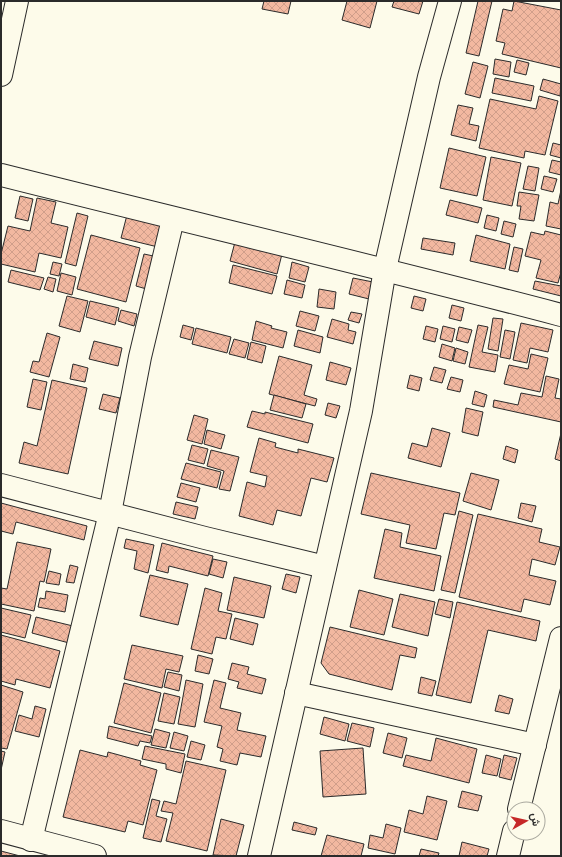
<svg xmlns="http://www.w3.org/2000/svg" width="562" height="857" font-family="'Nunito Sans',Vazirmatn,sans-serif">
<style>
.building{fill:url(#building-cross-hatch);stroke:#2b2b2b}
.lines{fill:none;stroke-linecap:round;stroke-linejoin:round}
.street-casing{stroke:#2b2b2b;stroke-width:24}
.street{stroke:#fdfbea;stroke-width:22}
</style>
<defs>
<pattern id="building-cross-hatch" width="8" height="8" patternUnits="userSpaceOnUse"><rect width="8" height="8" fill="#f2b8a0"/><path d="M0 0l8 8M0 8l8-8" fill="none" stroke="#d09e8a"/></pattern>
</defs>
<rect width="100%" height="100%" fill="#fdfbea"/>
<g class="building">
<polygon points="264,1 291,1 288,14 262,9"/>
<polygon points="347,1 377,1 370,28 342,20"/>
<polygon points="394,1 423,1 419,14 392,7"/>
<polygon points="478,1 492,1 479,56 466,53"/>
<polygon points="514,1 561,10 561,68 502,54 505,43 496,41 503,9 512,11"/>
<polygon points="495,59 511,62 509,77 493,74"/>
<polygon points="517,60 529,63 526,75 514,72"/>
<polygon points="473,62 488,66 480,98 465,94"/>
<polygon points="495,78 534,86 531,101 492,93"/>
<polygon points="543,79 561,84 560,96 540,90"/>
<polygon points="539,96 558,101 545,155 525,151 524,158 479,148 490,99 536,109"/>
<polygon points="458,105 473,108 469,124 479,126 476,141 451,135"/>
<polygon points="553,143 561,145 561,158 550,155"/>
<polygon points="449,148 486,157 477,196 440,188"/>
<polygon points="491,157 521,163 512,206 483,200"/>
<polygon points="552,160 561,162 561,175 549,172"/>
<polygon points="528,166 539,168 535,191 523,189"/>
<polygon points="544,176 557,179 553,192 541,189"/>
<polygon points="561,190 561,229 546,226 550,202 558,204"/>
<polygon points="519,192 539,195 534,221 519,219 521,206 517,206"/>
<polygon points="20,196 33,199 28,221 15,218"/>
<polygon points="37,198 56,202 51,223 68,227 61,258 39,253 35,272 1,264 1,254 8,226 30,231"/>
<polygon points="450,200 482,208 478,223 446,215"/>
<polygon points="77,213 88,216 76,266 65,263"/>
<polygon points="127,215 164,225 158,247 121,238"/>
<polygon points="487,215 499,218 496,231 484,228"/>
<polygon points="504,221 516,224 513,237 501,234"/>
<polygon points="545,231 561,235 561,272 558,283 536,278 541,260 525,256 531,232 544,235"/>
<polygon points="91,235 140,248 126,302 77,289"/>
<polygon points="476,235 510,244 505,269 470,261"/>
<polygon points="423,238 455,243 453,255 421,249"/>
<polygon points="235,242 282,254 277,274 230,261"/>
<polygon points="514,247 523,249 518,272 509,270"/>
<polygon points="144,254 158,257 150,290 136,286"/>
<polygon points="53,262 62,264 59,276 50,274"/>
<polygon points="292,262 309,267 305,282 289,278"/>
<polygon points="233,265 277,276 272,294 229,283"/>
<polygon points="11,270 44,278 40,290 8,282"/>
<polygon points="61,273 76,277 72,295 57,291"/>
<polygon points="48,277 56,279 53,292 44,289"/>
<polygon points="353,278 373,282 369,299 349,294"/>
<polygon points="287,280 305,285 302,298 284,294"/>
<polygon points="535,281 561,286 561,296 533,289"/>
<polygon points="319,289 336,292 334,309 317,307"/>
<polygon points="67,296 88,301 80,332 59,326"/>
<polygon points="414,296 426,299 423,311 411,308"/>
<polygon points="90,301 119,308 115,325 86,317"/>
<polygon points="452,305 464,308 461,321 449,318"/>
<polygon points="121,310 137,314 134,326 118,321"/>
<polygon points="300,311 319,316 315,331 296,326"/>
<polygon points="351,312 362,314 359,323 348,320"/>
<polygon points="493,318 503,319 498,351 488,349"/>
<polygon points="332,319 349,324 348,330 356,332 353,344 327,337"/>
<polygon points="256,321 272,326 271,328 287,332 283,348 252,340"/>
<polygon points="521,323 553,330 548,352 530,348 527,363 513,360"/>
<polygon points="183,325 194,328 191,340 180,337"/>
<polygon points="478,325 488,327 482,352 498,355 495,372 469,367"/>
<polygon points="426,326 438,329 435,342 423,339"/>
<polygon points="443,326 455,329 452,342 440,339"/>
<polygon points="459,327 472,330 468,343 456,340"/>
<polygon points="196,328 231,337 227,353 192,344"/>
<polygon points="298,330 323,337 320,353 294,346"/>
<polygon points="505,330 515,332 510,359 500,357"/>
<polygon points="47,333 60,337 49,377 30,372 33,361 39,362"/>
<polygon points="234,339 249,343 245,358 229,354"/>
<polygon points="94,341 122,348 118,366 89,359"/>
<polygon points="251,342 266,346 262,363 247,359"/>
<polygon points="442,344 455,348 452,361 439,357"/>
<polygon points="456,348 468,352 465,364 453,361"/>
<polygon points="531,354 548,358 540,392 504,384 509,365 528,369"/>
<polygon points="279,356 312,365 304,395 317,399 315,406 269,394"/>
<polygon points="330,362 351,368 346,385 326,380"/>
<polygon points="73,364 88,368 85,382 70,379"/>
<polygon points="434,367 446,370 442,383 430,380"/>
<polygon points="410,375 422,378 419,391 407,388"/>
<polygon points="546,376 559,379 555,398 561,399 561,422 493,407 494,400 518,405 521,393 542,397"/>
<polygon points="451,377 463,380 460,392 447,389"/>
<polygon points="33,379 47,382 41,410 27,407"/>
<polygon points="52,380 87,388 68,474 19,463 24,442 37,446"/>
<polygon points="475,391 487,395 484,407 472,404"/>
<polygon points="103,394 120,398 116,413 99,409"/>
<polygon points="274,395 306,404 302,418 270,410"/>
<polygon points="328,403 340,406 336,418 325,415"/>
<polygon points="466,408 483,412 478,436 462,432"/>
<polygon points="252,411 265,414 265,412 313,424 308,443 247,427"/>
<polygon points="194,415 208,419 202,444 187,440"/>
<polygon points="432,428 450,433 441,467 408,458 412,443 427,447"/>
<polygon points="207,430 225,435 221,449 204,444"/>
<polygon points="561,433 561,461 555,459"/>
<polygon points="259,438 276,443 275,447 298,453 298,449 334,458 327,482 311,478 301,516 277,510 273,525 239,516 247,482 265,487 267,476 250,472"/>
<polygon points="192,445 208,449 204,464 188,460"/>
<polygon points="506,446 518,450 515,463 503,459"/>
<polygon points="211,450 239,457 230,491 219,489 224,471 207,466"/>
<polygon points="186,463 221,472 217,488 181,479"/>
<polygon points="371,473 460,493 455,515 444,513 436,549 406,543 410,525 361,514"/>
<polygon points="471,473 499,480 491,510 463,501"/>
<polygon points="181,483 200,488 196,502 177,497"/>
<polygon points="176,502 198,507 195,519 173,514"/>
<polygon points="1,503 87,526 84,540 16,522 13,534 1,531"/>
<polygon points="521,503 536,506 532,522 518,518"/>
<polygon points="459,511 473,515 455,593 441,590"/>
<polygon points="478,514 542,529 539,542 560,547 555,565 532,559 529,575 556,581 550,605 524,599 521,612 459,597"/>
<polygon points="385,529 402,533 400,547 441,556 434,591 374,578"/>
<polygon points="126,539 154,545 148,573 134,569 137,551 124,548"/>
<polygon points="17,542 51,549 44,582 40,581 34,611 1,604 1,588 7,589"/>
<polygon points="162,543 213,556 208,576 169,566 168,573 156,570"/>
<polygon points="213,559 227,562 223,578 209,574"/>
<polygon points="70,565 78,567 74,583 66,582"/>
<polygon points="49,571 61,574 59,585 46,583"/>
<polygon points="286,574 300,577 296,593 282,589"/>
<polygon points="150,575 188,584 178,625 140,616"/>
<polygon points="234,577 271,586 264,618 227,610"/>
<polygon points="205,588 222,593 218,611 232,614 226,639 216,637 212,654 191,649"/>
<polygon points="359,590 393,599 384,635 350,627"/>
<polygon points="46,591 68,595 65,612 38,607 40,598 45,599"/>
<polygon points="400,594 435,602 428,636 392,627"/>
<polygon points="439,599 453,602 450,618 435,614"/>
<polygon points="457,602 540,621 536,641 488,630 471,703 436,695"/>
<polygon points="1,608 31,615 25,638 1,632"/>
<polygon points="36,617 73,626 69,643 32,633"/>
<polygon points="235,618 258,624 253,645 230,639"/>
<polygon points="330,627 417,648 415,658 400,655 392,690 329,674 321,663"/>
<polygon points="1,635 60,651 50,688 16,679 15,685 1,681"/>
<polygon points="132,645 183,656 179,672 166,669 162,688 124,679"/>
<polygon points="198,655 213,659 209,674 195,671"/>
<polygon points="232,663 249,667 247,674 266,679 262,694 237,688 239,682 228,679"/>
<polygon points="168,672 182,675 179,691 164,687"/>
<polygon points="421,677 436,681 432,696 418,693"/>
<polygon points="186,680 203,684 195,727 178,724"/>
<polygon points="214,680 226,683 220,708 241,713 237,730 266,736 261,757 240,753 237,765 220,761 223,749 217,747 222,726 204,722"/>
<polygon points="124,683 161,693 151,733 114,723"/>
<polygon points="1,685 23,692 7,749 1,748"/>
<polygon points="164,693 180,697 174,724 158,721"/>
<polygon points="499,695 513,699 509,714 495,711"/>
<polygon points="35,706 46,709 39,737 15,731 19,715 32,719"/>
<polygon points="324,717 349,724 345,741 320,734"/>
<polygon points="352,723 374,728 370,747 347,741"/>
<polygon points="109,726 152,736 150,743 140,741 138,746 107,738"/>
<polygon points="155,729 170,733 166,748 151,745"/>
<polygon points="174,732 188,736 184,751 170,748"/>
<polygon points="388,733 407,738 402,758 383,753"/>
<polygon points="436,738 477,749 469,783 403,766 406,755 431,761"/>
<polygon points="191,741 205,745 201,760 187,757"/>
<polygon points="145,746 185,754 181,773 166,769 166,764 142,759"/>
<polygon points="363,748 366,794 323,797 320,751"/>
<polygon points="80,750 107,757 108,752 141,761 140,765 157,770 143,825 128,821 125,832 63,817"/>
<polygon points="1,751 5,752 1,770"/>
<polygon points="486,755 501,759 497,776 482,773"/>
<polygon points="504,755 517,758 511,780 499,777"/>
<polygon points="186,761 226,770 207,851 166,841 173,813 161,811 164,801 176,804"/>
<polygon points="462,791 482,796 478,811 458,807"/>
<polygon points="427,796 447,801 437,840 404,832 409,810 423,814"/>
<polygon points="152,799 160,801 156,816 167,819 161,842 143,838"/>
<polygon points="221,819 244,825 236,856 213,855"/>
<polygon points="294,822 317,828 315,835 292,830"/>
<polygon points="386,824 401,828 395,854 368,848 370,835 383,838"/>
<polygon points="327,835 364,844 361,856 321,856"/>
<polygon points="462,842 489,849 487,856 459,856"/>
<polygon points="421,849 439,853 438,856 419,856"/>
<polygon points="1,851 20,856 1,856"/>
</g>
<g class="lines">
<defs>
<g id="street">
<polyline points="1,75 17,1"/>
<path d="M1 175C187 222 375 266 561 315"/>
<polyline points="1,485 205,538 325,567"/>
<polyline points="296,693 535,745"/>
<polyline points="519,809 561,638"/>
<polyline points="1,831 95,856"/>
<polyline points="31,840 110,513 140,357 173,219"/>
<polyline points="259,856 361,411 385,269 429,77 450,1"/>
<polyline points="508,856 514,831"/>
</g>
</defs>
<use href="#street" class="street-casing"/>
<use href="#street" class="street"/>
</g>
<rect width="562" height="857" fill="none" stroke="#2b2b2b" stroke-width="4"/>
<g transform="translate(526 821) rotate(82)"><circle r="19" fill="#fdfbea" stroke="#a9a89e"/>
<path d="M0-3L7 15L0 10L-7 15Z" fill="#c62828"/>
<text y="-6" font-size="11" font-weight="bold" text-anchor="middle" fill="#2b2b2b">ش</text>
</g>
</svg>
